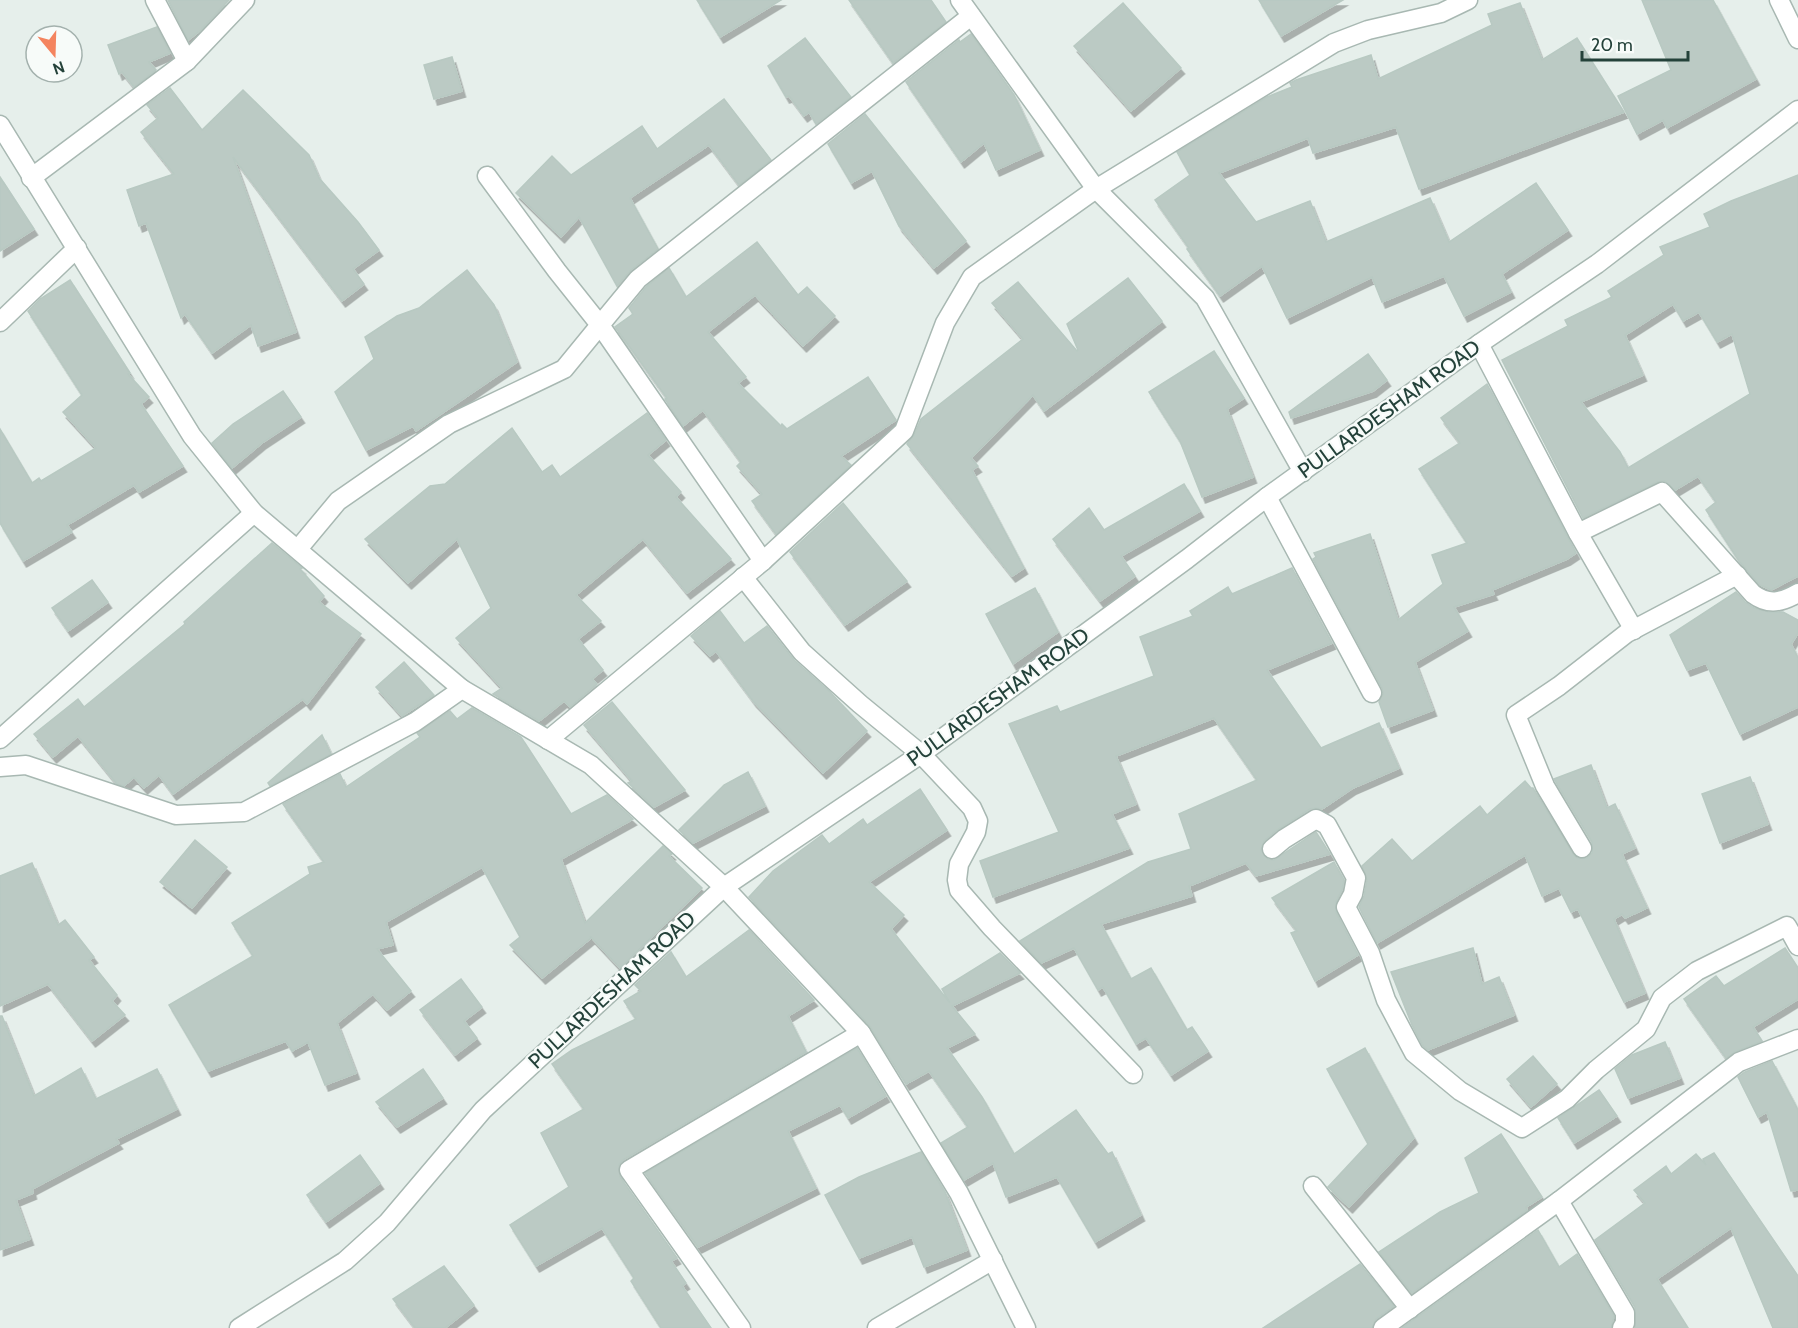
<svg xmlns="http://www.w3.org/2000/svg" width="1798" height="1328" font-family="Cabin,sans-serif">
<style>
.building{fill:#bbcac4;stroke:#b8c9c2;stroke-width:1.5;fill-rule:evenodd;filter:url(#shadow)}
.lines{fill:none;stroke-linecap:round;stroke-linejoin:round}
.minor-casing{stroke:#a8b8b2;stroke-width:21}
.minor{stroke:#fff;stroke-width:18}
.labels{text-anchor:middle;stroke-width:4.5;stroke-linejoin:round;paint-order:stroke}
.street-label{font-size:21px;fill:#24423a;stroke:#f7fbf9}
</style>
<defs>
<filter id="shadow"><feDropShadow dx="3.5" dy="6" stdDeviation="0" flood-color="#0004"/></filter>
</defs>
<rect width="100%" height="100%" fill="#e6efeb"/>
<g class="building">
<polygon points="168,0 229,0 201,30 188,40"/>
<polygon points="697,0 781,0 720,37"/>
<polygon points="849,0 931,0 946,22 893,63"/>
<polygon points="1259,0 1343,0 1281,36"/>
<polygon points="1642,0 1713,0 1756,79 1667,128 1663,120 1637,134 1618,96 1671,70"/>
<polygon points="1123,3 1181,68 1131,111 1074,46"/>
<polygon points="1520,3 1542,60 1577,38 1624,112 1419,189 1396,127 1313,153 1308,138 1219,173 1256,222 1310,201 1326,242 1430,198 1449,242 1536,183 1568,230 1502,274 1511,292 1464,316 1444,276 1382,302 1372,277 1287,318 1262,266 1220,296 1187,249 1189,248 1155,200 1190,175 1177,152 1267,97 1292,87 1290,83 1296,80 1371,55 1378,79 1492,25 1488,14"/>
<polygon points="157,27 170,53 149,62 156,70 134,87 122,72 119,74 108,45"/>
<polygon points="971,34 1014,95 1040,150 996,170 984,143 961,162 906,82 959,40 960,42"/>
<polygon points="805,38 851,97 816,124 809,112 804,116 789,96 786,97 768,66"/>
<polygon points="452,57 462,91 434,99 424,65"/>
<polygon points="170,88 202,130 243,90 309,155 319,178 358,222 379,250 353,269 364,284 342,301 233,157 296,332 258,346 251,325 212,353 185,314 181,318 146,223 139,226 127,190 174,174 141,132 158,118 147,105"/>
<polygon points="724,99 771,160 739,185 709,145 630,198 658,249 631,270 617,286 579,217 561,237 516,193 552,156 571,175 642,126 657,149"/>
<polygon points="865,114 966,241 934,268 899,226 872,171 851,183 828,144"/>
<path d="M1798 175V576L1771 590 1760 585 1739 561 1706 510 1716 502 1698 476 1675 490 1665 481 1657 482 1583 518 1502 360 1568 326 1565 320 1612 297 1608 291 1664 255 1660 247 1710 227 1704 214 1731 201ZM1673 304 1683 321 1699 312 1717 342 1732 334 1750 394 1628 468 1620 452 1581 402 1643 375 1625 335Z"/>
<polygon points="0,177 34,229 0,251"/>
<polygon points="757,242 798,295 807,287 835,316 803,346 755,295 708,332 746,377 738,383 781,426 782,424 787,429 868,377 896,420 841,456 851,465 776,534 752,501 762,494 737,466 741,462 703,410 683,426 665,399 667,398 615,327 633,314 629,308 646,287 669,268 686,297"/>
<polygon points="467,270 494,305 517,362 416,431 413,426 366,450 335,392 374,359 365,337 397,316 419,308"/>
<polygon points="1128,278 1162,321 1044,411 1033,395 971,458 978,466 972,470 1024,568 1012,576 907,444 914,435 921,419 1023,339 992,303 1018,282 1077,351 1078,350 1067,324"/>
<polygon points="70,280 130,373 128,374 149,397 141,404 183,466 139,492 134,485 67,525 72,532 23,561 0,523 0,429 32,483 39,478 41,481 96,448 63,412 82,395 28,311 40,299"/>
<polygon points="1214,351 1244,398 1227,409 1253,477 1202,497 1180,441 1149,392"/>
<polygon points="1368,354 1387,380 1373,391 1291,418 1289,412"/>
<polygon points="1487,384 1576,553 1567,559 1492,590 1494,594 1454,607 1468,631 1415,662 1433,710 1388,727 1379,702 1383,694 1382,688 1313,559 1316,557 1314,553 1370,534 1398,620 1443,584 1432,555 1467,543 1419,469 1460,443 1441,418"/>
<polygon points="283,391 301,417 262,443 232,468 212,443 233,424"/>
<polygon points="647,413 666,440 648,455 681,492 676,497 731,559 687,593 643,539 576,595 601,621 578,639 603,670 592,679 597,684 570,707 564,701 539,721 493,694 502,688 456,638 491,608 457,539 408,583 365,539 430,486 445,484 512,428 542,472 552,465 560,477"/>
<polygon points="1184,484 1200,511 1121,556 1135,576 1100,601 1053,539 1089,508 1104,530"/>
<polygon points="843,503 907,581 845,625 790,552"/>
<polygon points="272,543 302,568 300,569 324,596 319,602 361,634 307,704 303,699 173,794 159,775 144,788 134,777 124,786 117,784 78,736 53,757 34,734 78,699 84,707 185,624 184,622"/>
<polygon points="1292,568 1332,643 1267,670 1321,748 1379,723 1399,768 1353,788 1322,809 1316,808 1310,809 1277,830 1264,841 1261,850 1268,859 1274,860 1316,832 1330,854 1256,876 1246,863 1189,886 1192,896 1101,924 1131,979 1151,968 1187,1030 1192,1027 1208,1051 1171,1075 1146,1038 1136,1044 1103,987 1098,990 1074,948 1041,963 1020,941 1148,862 1191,849 1179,814 1257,780 1214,718 1116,756 1136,804 1112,814 1129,848 993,897 980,861 1059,832 1009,724 1057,706 1060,712 1154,676 1140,637 1193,616 1190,611 1228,587 1232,594"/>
<polygon points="92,580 108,602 68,631 52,608"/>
<polygon points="1035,588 1058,632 1013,664 986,614"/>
<polygon points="1736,592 1745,602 1754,608 1768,612 1783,612 1798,620 1798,633 1791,644 1798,658 1798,707 1740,734 1706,663 1687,670 1670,635"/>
<polygon points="720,611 744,643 767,626 794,660 830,692 867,731 823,773 753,701 716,651 710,656 691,636"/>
<polygon points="404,662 434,695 402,716 376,687"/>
<polygon points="612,702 685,790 654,807 628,783 632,781 584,725"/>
<polygon points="472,708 521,737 571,814 607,795 633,819 561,859 585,923 663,846 672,854 669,856 702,888 620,968 590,936 591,938 542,978 510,945 520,937 482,867 386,922 393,945 377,949 411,991 387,1010 373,994 337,1023 356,1073 325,1085 308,1042 292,1051 286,1041 208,1071 169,1005 253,956 232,923 310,874 308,867 324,862 283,804 340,774 346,787 420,737 417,733 450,711 457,719"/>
<polygon points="322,735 331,754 270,786 268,783"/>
<polygon points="1591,765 1607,808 1615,804 1635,848 1622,854 1647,908 1625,918 1622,914 1614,919 1645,993 1624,1002 1578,909 1571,912 1559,888 1542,896 1525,855 1377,943 1359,907 1364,896 1367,880 1362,866 1392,839 1412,861 1480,806 1487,815 1525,781 1531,788 1533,788 1573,854 1577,858 1587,858 1592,853 1592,842 1554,779"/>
<polygon points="748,772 765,806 693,843 679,830 724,785"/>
<polygon points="1750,777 1768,824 1720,843 1702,794"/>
<polygon points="920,789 947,830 869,882 904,915 891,929 950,1003 942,989 1000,953 1020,973 952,1006 975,1034 947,1048 982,1097 1014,1154 1076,1110 1108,1154 1112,1152 1141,1215 1095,1242 1057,1177 1006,1197 993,1163 964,1180 941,1143 968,1127 929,1071 906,1084 869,1025 749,897 773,871 822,835 829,844 863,819 867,825"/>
<polygon points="195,840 227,867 192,908 160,882"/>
<polygon points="1334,862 1344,880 1342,890 1336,902 1336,912 1358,955 1315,981 1291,933 1297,931 1272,898"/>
<polygon points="32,863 58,925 65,920 94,957 89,960 117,995 112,1001 125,1015 92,1041 48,984 0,1006 0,876"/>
<polygon points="749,930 814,1000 788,1016 806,1052 623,1160 619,1165 620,1177 677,1258 671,1261 686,1283 682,1286 711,1328 661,1328 631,1281 634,1278 602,1228 536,1266 510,1225 569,1187 541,1133 584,1109 552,1064 572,1050 636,1019 624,1001 641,991 635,985 671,952 686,977"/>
<polygon points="1473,948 1482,984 1499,977 1514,1015 1428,1050 1423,1046 1412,1025 1391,972"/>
<polygon points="1785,948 1798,968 1798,999 1753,1027 1762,1041 1735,1052 1726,1058 1684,999 1716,976 1724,986"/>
<polygon points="461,979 482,1007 464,1021 477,1038 455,1055 420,1010"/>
<polygon points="0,1016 2,1016 34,1096 81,1068 96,1099 157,1069 177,1109 116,1139 119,1143 32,1189 33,1193 16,1200 30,1239 0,1250"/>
<polygon points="1665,1042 1680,1078 1628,1098 1615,1069 1632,1055"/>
<polygon points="857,1048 886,1096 848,1118 840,1105 788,1131 816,1188 698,1247 645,1173"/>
<polygon points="1365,1048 1414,1138 1349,1207 1328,1187 1368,1144 1327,1069"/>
<polygon points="1533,1056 1557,1084 1531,1107 1507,1079"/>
<polygon points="1772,1061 1798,1110 1798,1190 1791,1191 1767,1112 1758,1117 1738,1077 1745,1072"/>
<polygon points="423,1069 443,1098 397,1127 376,1102"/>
<polygon points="1599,1090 1617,1116 1574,1143 1558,1118"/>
<polygon points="1501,1134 1542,1197 1526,1207 1527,1210 1412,1293 1379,1252 1440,1212 1479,1193 1465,1158"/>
<polygon points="921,1152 945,1192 967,1250 924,1267 912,1237 859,1258 825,1195 859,1177"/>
<polygon points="1714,1153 1798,1276 1798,1328 1773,1328 1731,1228 1657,1279 1688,1328 1635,1328 1635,1307 1595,1240 1645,1203 1634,1190 1666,1166 1671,1174 1696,1154 1706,1165 1703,1159"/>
<polygon points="360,1155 380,1183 326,1222 307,1195"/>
<polygon points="1538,1230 1559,1267 1577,1254 1614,1316 1611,1328 1402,1328"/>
<polygon points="1360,1264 1394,1306 1376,1319 1372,1328 1263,1328"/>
<polygon points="444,1266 474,1305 445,1328 415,1328 393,1299"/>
</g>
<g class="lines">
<defs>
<g id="minor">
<polyline points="155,0 187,61"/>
<polyline points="960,0 1096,189 1205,298 1303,472"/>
<polyline points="1779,0 1798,39"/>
<polyline points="0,125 192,436 254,513 462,689"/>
<polyline points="31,178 187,61 245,0"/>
<polyline points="0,322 77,248"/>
<path d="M1479 344 1578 533 1662 492 1753 594C1769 606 1782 602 1798 593"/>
<polyline points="1267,497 1372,693"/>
<polyline points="1578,533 1634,630"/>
<polyline points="298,549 338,501 449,424 564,369 600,325 557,271 487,176"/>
<polyline points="763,561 600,325 638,279 971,16"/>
<polyline points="743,577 802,652 860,704 921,754 972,808 978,821 976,832 959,864 957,880 959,890 992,928 1133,1074"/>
<polyline points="0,739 254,513"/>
<polyline points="548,740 763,561 904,431 945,323 972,277 1096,189 1334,43 1368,30 1441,13 1468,0"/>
<polyline points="0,767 26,765 176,815 244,812 415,722 462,689 591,765 724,887 861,1033 629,1170 741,1328"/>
<polyline points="1582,848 1545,786 1516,715 1559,686 1627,633 1737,575"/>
<polyline points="1272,849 1284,839 1316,819 1327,825 1356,878 1353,894 1346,907 1370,953 1386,1000 1414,1053 1460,1091 1522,1128 1567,1099 1596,1070 1646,1029 1662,998 1697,971 1787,926 1798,946"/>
<polyline points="861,1033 959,1193 1026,1328"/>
<polyline points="1313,1186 1410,1309"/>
<polyline points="1559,1201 1625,1313 1625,1323 1622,1328"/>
<polyline points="239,1328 345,1261 387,1223 483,1110 724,887 921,754 1187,559 1267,497 1479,344 1597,264 1798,110"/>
<polyline points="877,1328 993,1260"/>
<polyline points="1383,1328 1559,1201 1739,1062 1798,1039"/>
</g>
</defs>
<use href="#minor" class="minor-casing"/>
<use href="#minor" class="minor"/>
</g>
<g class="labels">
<g class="street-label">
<text transform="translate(1389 409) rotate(-36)" y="7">PULLARDESHAM ROAD</text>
<text transform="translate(998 697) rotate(-36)" y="7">PULLARDESHAM ROAD</text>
<text transform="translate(612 990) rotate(-43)" y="7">PULLARDESHAM ROAD</text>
</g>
</g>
<g transform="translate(54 54) rotate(161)"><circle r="28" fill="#f7fbf9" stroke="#a3b1ad" stroke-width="1.5"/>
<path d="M0-4.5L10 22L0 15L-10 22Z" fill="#f4845f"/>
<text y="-9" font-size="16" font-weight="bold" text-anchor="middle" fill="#24423a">N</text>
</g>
<path d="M1582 51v9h106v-9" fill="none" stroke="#24423a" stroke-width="3"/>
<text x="1591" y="51" font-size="18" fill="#24423a" stroke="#f7fbf9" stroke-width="4.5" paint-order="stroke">20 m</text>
</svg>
